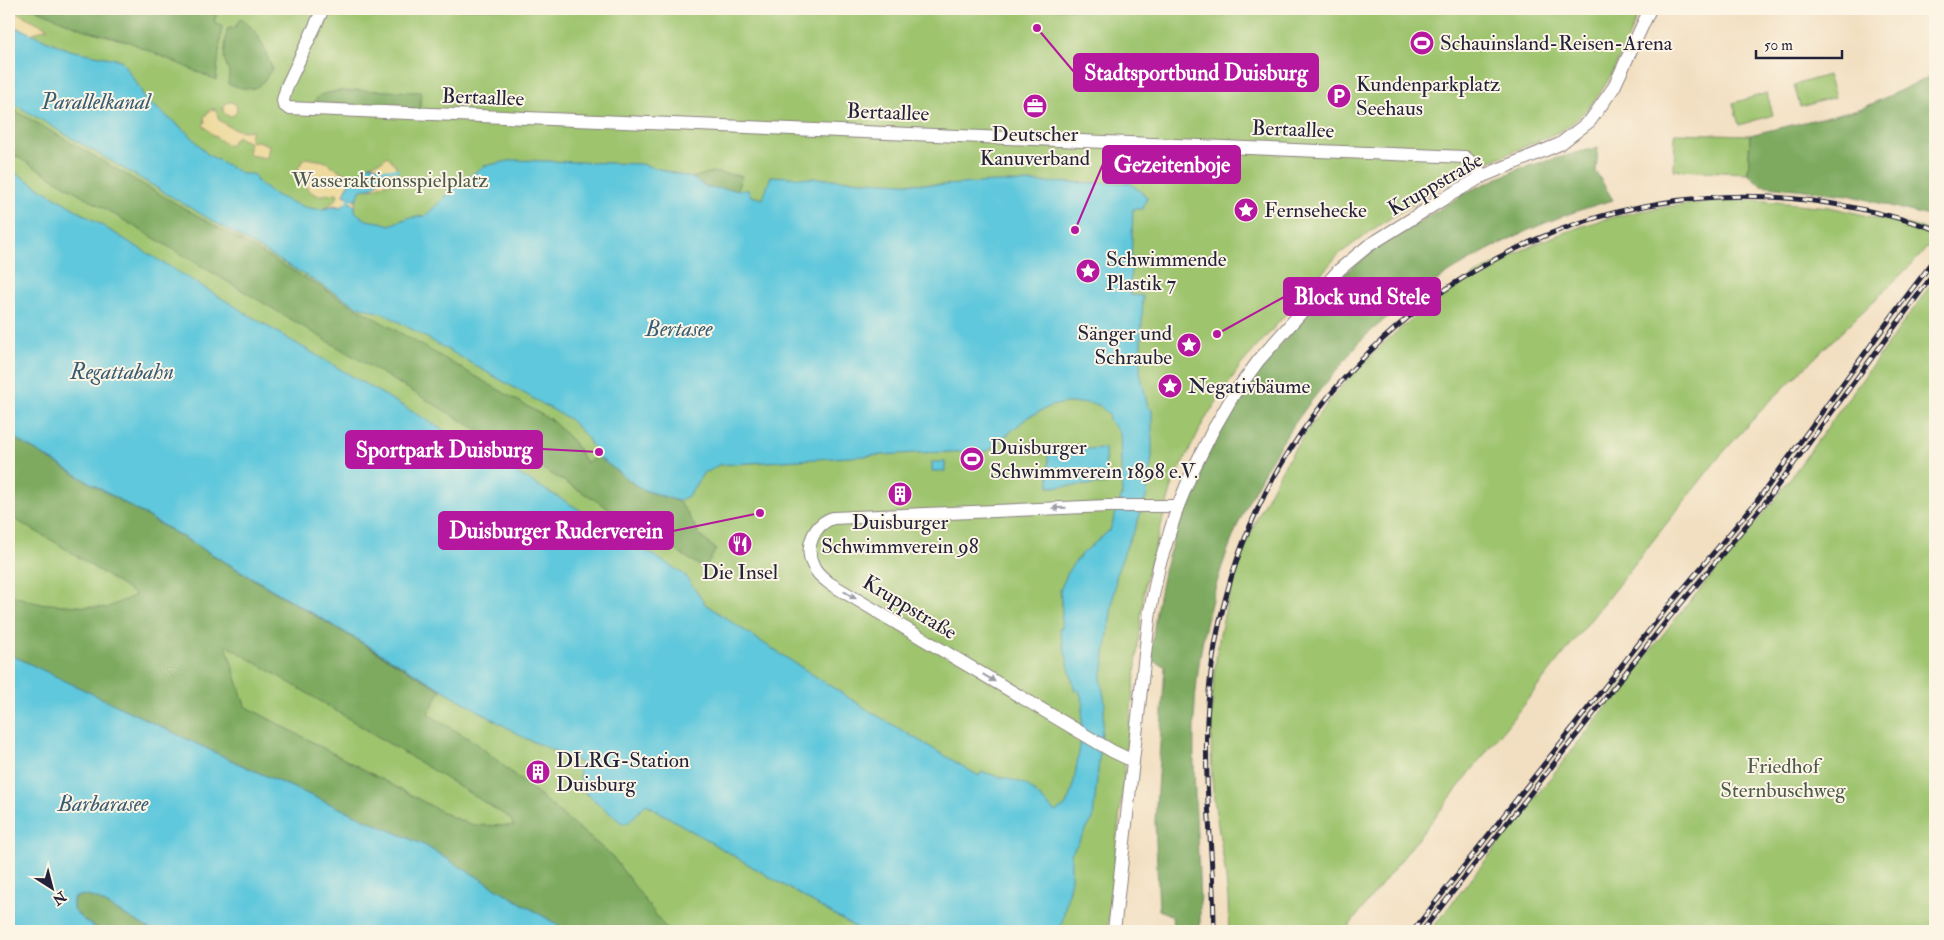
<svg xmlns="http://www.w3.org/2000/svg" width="1944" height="940" font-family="'IM FELL Double Pica',serif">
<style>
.green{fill:#9ec46e;stroke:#607354}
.forest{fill:#7eaa61;stroke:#50664e;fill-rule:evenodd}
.sand{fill:#eeda9e;stroke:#887e6c}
.water{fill:#60c8dc;stroke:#41758c}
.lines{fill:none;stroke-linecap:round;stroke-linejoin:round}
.stream{stroke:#60c8dc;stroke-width:3}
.minor-casing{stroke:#8a807e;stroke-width:14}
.minor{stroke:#fff;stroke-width:12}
.rail-casing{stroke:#22223b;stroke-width:5}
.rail{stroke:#fcf5e5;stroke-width:3;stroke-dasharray:9;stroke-linecap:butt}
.oneway{fill:#9c9ca7}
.labels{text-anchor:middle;stroke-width:4;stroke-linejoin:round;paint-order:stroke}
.poi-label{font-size:21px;fill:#22223b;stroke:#fcf5e5;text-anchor:start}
.street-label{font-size:21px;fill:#22223b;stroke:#fcf5e5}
.park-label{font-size:21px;fill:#4d5b4d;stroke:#fcf5e5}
.water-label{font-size:22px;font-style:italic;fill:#385c73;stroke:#fcf5e5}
.leader{fill:none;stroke:#b5179e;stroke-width:2}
.callout-dot{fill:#b5179e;stroke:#fcf5e5;stroke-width:2}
.callout{fill:#b5179e;stroke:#b5179e;stroke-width:2}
.callout-label{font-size:22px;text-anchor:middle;font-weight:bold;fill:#fff}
</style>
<rect width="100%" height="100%" fill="#fcf5e5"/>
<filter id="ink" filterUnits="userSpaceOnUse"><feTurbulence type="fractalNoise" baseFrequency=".02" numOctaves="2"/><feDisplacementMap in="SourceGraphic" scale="10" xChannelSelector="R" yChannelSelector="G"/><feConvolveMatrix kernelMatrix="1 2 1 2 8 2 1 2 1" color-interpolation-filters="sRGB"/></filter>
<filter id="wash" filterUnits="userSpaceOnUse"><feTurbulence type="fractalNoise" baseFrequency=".0096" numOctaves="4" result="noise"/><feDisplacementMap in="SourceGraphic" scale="20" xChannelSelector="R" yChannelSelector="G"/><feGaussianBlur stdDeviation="1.12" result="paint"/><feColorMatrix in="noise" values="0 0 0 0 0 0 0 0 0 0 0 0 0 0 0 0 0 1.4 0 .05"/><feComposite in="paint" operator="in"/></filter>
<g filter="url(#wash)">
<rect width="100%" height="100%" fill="#f2dfc1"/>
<g class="green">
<path d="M9 9H1641C1620 54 1607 101 1563 130L1461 174 1378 226 1338 255 1240 366 1204 421 1173 483 1145 583 1107 931H9Z"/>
<polygon points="1828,75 1835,97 1800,107 1794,85"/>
<polygon points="1767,93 1773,115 1739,125 1733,103"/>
<polygon points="1675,133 1750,135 1748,173 1674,170"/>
<path d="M1754 200 1829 207 1922 228 1935 232V238L1918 258 1766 405 1719 457 1345 931H1229C1228 917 1229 903 1227 889 1224 853 1215 817 1212 780 1210 734 1211 684 1219 639 1255 445 1398 287 1583 226 1639 207 1696 202 1754 200Z"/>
<polygon points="1935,279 1935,931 1430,931 1672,623 1773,502"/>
</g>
<g class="forest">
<polygon points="35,9 211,9 217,12 214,23 222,26 216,80 129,42 82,29"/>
<path d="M240 19C258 26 265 52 272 68 258 92 254 92 228 84L229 73 224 58 227 29 235 27Z"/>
<polygon points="1935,74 1935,218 1849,195 1760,185 1748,173 1750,135 1863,108"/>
<path d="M355 90 421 92 420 109 315 105V100L320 95C326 94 331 92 337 91 344 90 348 93 355 90Z"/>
<polygon points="9,107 551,420 573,441 586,463 597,456 641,489 678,501 686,511 701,537 716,549 705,569 592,498 9,152"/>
<path d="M1598 147 1596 172 1613 200C1524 224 1439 271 1370 332 1357 343 1347 358 1336 371 1259 459 1210 563 1197 680 1188 764 1201 848 1200 931H1173L1172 916 1159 910 1155 821 1165 666 1150 660 1156 612 1165 567 1183 509 1198 475 1229 412 1256 373 1293 330 1344 274 1372 251 1469 191 1521 168Z"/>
<polygon points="712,172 742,176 737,190 708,188 692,178"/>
<path d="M9 435 441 690 428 714 476 743 612 856 668 931H568L424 845 239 764 9 654V594L36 603 106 608 136 595 58 544 9 516ZM226 645 307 693 510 818 514 826 474 825 452 817 245 706Z"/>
<polygon points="84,895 97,899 153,931 102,931 86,922 73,910 73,898"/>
</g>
<g class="sand">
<polygon points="9,9 10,9 48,28 30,34 9,24"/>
<circle cx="230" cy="109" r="7"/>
<path d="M212 108V110L216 109 219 120C229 127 239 133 252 130L250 136 252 142 257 141 269 145 267 158 249 155V142L241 139 237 136 229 146 213 135 203 125 205 122 204 117Z"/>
<path d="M387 156C398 166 398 169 396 184 385 181 378 189 368 189L384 176C382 167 378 166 370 165L383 160Z"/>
<path d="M305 158 324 161 348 176 346 179 349 184 344 195 356 200 355 206 352 203 344 204 341 207 334 205 325 208 336 200 338 195 337 193C331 193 326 195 320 195 306 194 302 179 298 168Z"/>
</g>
<g class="water">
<path d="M9 24 69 50 121 60 141 90 143 97 190 135 207 154 243 174H253C255 176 256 178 257 181 267 193 302 209 318 209 326 210 332 205 341 207L344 204 352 203 355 206V211C370 226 373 218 389 225L408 218 425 216 461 182 484 166 514 160 641 164 692 178 708 188 748 190 751 196 763 199 771 176 942 185 997 182 1130 183 1147 197 1143 209H1133L1130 295 1143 296 1140 371 1148 407 1152 410V456L1147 495 1135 529 1129 540 1117 572 1101 681 1105 702 1093 819 1071 854V879L1062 923 1056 931H858L856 928 646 804 628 823H622L583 791 578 768 582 763 525 738 9 435V169L282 335 602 523 685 575 705 604 754 637 868 710 979 776 982 772 1020 782 1028 786 1055 812 1065 806 1072 792 1080 746 1083 703 1079 690 1075 691 1059 628 1063 627 1061 626 1062 611 1060 590 1070 568 1082 554 1110 530 1122 495 1120 433 1109 420V415L1099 405 1086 403H1065L1051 406 1028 417 988 451 915 453 718 465 708 472 705 471 688 496 678 501 641 489 597 456 587 437 569 419 385 314 357 306 9 101Z"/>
<path d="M370 165C378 166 382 167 385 176L373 187 361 190 356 200 344 195C349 180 357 173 370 165Z"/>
<polygon points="1105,448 1106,484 1049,487 1048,451"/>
<rect x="932" y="462" width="13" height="9"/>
<polygon points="9,654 239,764 424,845 568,931 153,931 97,899 84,895 73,898 73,910 86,922 102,931 9,931"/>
</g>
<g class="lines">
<g class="stream">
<polyline points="383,170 398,170"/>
<polyline points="347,204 350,198"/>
</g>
</g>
</g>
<g filter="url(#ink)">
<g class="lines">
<defs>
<g id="minor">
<polyline points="323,9 287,86 283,100 284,105 288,108 1465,157 1474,165 1483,176"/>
<path d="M1133 761 1112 751 829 583C822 577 816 573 813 565 804 547 814 524 833 518L1108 506H1178"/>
<polyline points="1114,931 1144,663 1150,611 1159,566 1178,506 1192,472 1213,430 1234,394 1259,360 1339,270 1368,246 1450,195 1483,176 1560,144 1590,121 1614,87 1650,9"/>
</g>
</defs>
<use href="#minor" class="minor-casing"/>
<use href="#minor" class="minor"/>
<defs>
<g id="rail">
<path d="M1214 931C1214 861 1204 791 1207 720 1209 681 1214 642 1224 604 1278 384 1477 215 1703 198 1782 191 1860 205 1935 229"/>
<polyline points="1413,931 1662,614 1757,501 1903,301 1935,259"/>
<polyline points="1422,931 1668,619 1764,504 1935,272"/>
</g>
</defs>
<use href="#rail" class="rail-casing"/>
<use href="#rail" class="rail"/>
</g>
<defs><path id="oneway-solid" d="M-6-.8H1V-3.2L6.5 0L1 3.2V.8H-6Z" transform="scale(1.25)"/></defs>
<g class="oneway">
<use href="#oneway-solid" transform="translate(1059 508) rotate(178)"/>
<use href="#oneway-solid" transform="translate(850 595) rotate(31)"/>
<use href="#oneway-solid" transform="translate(989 678) rotate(31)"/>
</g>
</g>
<defs>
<symbol id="stadium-disc" viewBox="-11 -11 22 22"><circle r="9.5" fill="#b5179e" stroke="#fcf5e5"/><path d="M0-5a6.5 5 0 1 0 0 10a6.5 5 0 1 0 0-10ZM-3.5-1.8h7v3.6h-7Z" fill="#fff"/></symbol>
<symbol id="parking-disc" viewBox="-11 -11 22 22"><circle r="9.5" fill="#b5179e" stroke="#fcf5e5"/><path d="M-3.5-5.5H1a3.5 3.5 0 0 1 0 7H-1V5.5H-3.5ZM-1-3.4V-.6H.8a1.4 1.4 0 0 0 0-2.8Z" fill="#fff"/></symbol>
<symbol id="office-disc" viewBox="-11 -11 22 22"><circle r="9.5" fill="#b5179e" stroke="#fcf5e5"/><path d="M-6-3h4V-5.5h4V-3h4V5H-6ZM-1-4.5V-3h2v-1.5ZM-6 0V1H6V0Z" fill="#fff"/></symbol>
<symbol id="sight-disc" viewBox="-11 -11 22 22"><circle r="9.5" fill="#b5179e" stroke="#fcf5e5"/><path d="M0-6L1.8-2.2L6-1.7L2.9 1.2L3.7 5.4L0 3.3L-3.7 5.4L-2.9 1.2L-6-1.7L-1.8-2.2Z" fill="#fff"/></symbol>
<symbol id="building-disc" viewBox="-11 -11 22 22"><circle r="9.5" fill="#b5179e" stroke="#fcf5e5"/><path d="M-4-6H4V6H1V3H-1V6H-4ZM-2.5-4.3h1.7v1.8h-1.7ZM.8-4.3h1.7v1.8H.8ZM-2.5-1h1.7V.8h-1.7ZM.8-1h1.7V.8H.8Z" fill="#fff"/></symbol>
<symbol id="restaurant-disc" viewBox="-11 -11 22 22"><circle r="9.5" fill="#b5179e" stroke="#fcf5e5"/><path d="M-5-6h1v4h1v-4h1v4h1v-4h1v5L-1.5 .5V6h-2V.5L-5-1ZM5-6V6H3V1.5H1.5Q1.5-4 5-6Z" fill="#fff"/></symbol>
</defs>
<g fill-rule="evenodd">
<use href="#stadium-disc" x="1408" y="29" width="28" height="28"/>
<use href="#parking-disc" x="1325" y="82" width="28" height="28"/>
<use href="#office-disc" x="1021" y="92" width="28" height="28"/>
<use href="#sight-disc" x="1232" y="196" width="28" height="28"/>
<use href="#sight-disc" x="1074" y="257" width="28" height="28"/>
<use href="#sight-disc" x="1175" y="331" width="28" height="28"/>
<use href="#sight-disc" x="1156" y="372" width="28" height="28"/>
<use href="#stadium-disc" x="958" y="445" width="28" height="28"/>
<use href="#building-disc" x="886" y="480" width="28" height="28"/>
<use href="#restaurant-disc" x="726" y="530" width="28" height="28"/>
<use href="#building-disc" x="524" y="758" width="28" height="28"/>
</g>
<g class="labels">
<g class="poi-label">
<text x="1440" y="50">Schauinsland-Reisen-Arena</text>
<text x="1356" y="91">Kundenparkplatz<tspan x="1356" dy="24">Seehaus</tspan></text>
<text x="1035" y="141" text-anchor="middle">Deutscher<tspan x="1035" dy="24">Kanuverband</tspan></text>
<text x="1264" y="217">Fernsehecke</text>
<text x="1106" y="266">Schwimmende<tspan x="1106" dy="24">Plastik 7</tspan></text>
<text x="1172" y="340" text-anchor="end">Sänger und<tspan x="1172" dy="24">Schraube</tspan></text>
<text x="1188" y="393">Negativbäume</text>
<text x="990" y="454">Duisburger<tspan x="990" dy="24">Schwimmverein 1898 e.V.</tspan></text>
<text x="900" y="529" text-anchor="middle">Duisburger<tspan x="900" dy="24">Schwimmverein 98</tspan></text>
<text x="740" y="579" text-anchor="middle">Die Insel</text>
<text x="556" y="767">DLRG-Station<tspan x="556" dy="24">Duisburg</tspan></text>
</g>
<g class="street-label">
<text transform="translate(483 97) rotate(2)" y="7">Bertaallee</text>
<text transform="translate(888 112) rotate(2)" y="7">Bertaallee</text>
<text transform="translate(1293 129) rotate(2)" y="7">Bertaallee</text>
<text transform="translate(1435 184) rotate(-30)" y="7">Kruppstraße</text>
<text transform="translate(910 607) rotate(31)" y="7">Kruppstraße</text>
</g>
<g class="park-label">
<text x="390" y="187">Wasseraktionsspielplatz</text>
<text x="1783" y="773">Friedhof<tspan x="1783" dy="24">Sternbuschweg</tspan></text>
</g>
<g class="water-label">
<text x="96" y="109">Parallelkanal</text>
<text x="679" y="336">Bertasee</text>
<text x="122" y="379">Regattabahn</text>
<text x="103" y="811">Barbarasee</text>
</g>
</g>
<path class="leader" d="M1037 28L1074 72M1075 230L1103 164M1217 334L1284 297M599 452L542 449M760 513L673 531"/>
<g class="callout-dot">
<circle cx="1037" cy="28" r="5"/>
<circle cx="1075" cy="230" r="5"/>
<circle cx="1217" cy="334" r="5"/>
<circle cx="599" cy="452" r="5"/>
<circle cx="760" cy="513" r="5"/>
</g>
<g class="callout">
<rect x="1074" y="54" width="244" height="37" rx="5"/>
<rect x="1103" y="146" width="137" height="37" rx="5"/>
<rect x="1284" y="278" width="156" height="37" rx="5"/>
<rect x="346" y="431" width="196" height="37" rx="5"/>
<rect x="439" y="512" width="234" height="37" rx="5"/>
</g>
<g class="callout-label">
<text x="1196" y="80">Stadtsportbund Duisburg</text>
<text x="1172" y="172">Gezeitenboje</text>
<text x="1362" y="304">Block und Stele</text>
<text x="444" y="457">Sportpark Duisburg</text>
<text x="556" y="538">Duisburger Ruderverein</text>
</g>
<rect width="1944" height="940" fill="none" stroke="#fcf5e5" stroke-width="30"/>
<g transform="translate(52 888) rotate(144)" stroke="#fcf5e5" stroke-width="4" paint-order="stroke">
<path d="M0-4L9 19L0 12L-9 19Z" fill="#22223b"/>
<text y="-8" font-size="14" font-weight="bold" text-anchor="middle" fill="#22223b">N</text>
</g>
<path d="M1756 50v8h86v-8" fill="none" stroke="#22223b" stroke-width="2.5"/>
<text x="1764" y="50" font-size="15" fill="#22223b" stroke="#fcf5e5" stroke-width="4" paint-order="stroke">50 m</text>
</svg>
